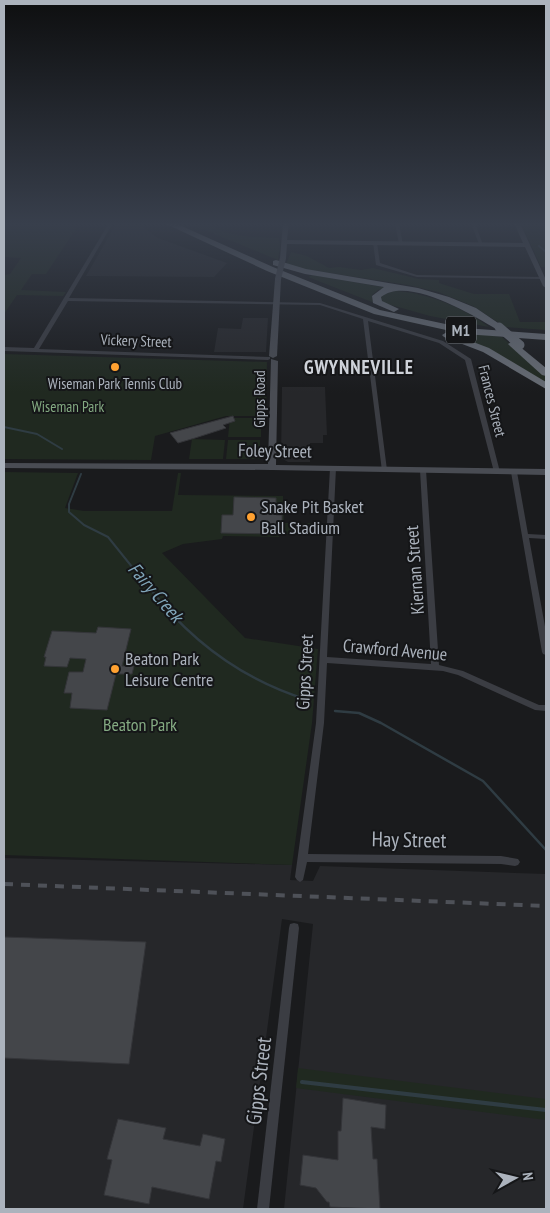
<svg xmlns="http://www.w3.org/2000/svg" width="550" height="1213" font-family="'PT Sans Narrow',sans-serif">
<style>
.built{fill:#26272a}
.green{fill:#202920}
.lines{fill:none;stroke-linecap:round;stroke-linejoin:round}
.stream-far2{stroke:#2f3c43;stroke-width:2}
.stream-far1{stroke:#2f3c43;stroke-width:2.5}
.stream{stroke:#2f3c43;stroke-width:4}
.building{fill:#44464a;stroke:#343539}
.street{fill:#3b3d43;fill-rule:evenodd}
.secondary{fill:#494c53;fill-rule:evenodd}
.highway{fill:#676c74;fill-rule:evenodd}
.rail{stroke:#4e5158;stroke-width:4;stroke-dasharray:9 8;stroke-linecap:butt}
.secondary-bridge{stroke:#494c53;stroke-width:6}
.highway-bridge{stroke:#676c74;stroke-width:9}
.poi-dot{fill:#ffa131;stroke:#151618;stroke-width:2}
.labels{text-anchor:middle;stroke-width:4;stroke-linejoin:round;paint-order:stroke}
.far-street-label{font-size:15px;fill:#acb3bd;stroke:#151618}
.far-poi-label{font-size:15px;fill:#acb3bd;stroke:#151618}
.far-park-label{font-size:15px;fill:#84aa82;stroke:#151618}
.shield{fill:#151618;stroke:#7f848c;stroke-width:1}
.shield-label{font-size:16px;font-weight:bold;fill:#acb3bd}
.street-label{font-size:18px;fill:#acb3bd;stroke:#151618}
.poi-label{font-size:18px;fill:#acb3bd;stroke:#151618;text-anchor:start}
.park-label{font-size:18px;fill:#84aa82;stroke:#151618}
.far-district-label{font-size:19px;font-weight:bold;letter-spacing:1px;fill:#ced2d9;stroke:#151618}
.water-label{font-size:19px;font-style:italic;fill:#81a6ba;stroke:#151618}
.near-street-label{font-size:21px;fill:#acb3bd;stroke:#151618}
</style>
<rect width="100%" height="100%" fill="#1a1b1d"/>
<g class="built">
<polygon points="116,224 139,224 158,238 227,263 214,277 86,276"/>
<polygon points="243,318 268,318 266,352 214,352 218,328 241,329"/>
<polygon points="282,387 325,387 327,435 323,435 323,443 310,443 310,462 288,462 281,458"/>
<polygon points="4,858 292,865 290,880 313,881 320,866 546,874 546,1209 284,1209 313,924 282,919 243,1209 4,1209"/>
</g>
<g class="green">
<polygon points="4,223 74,223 75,230 46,274 32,274 21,290 66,292 63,296 17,295 4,314 4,275 10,274 21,258 4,257"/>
<path d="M187 223H209C226 238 257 237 279 238L280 247 278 260Z"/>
<polygon points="521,223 546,223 546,267 541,267"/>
<polygon points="291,252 307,256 329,268 339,267 361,270 373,268 419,279 439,280 439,283 474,294 509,294 520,322 546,322 546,330 505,327 473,306 438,292 408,285 304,269 286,264"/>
<polygon points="312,275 388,288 378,290 372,295 372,300 377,304 308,277"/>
<path d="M395 291C428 293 462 307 489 327L430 316 384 303 381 299 382 295Z"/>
<path d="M454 331 502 337 546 376V384C516 365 486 346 452 334Z"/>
<polygon points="4,354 267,362 266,416 226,416 155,436 151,460 4,459"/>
<polygon points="230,418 261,418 261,437 228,437"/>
<polygon points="192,439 225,440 223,459 189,459"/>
<polygon points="228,440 260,440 260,459 226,459"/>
<polygon points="4,472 78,473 65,508 84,511 172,511 178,473 181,473 178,495 283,496 284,523 320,523 319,534 280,534 279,537 223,536 222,539 183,544 162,553 245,638 318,649 312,723 292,865 4,855"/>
<polygon points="298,1068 546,1099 546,1120 296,1088"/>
</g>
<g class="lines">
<g class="stream-far2">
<polyline points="539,246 546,252"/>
<polyline points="4,427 37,434 62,449"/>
<polyline points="81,474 69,504 69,512 84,525 108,537 149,588"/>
</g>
<g class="stream-far1">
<path d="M148 586C190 641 243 680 308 700"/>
<polyline points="335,711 359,713 381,723 483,781 546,850"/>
</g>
<polyline class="stream" points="302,1082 546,1110"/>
</g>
<g class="building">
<polygon points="233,416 235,421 223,425 226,428 195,438 178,443 170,433"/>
<polygon points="234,497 276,498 276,515 282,515 282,529 275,529 275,534 221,533 222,515 233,515"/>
<polygon points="98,627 131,629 122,666 134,666 132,674 116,674 107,710 70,708 72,693 64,693 69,672 83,672 86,659 70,658 67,667 44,666 46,657 44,657 52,631 96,633"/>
<polygon points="4,937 146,942 129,1064 4,1058"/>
<polygon points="343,1098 386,1105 385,1129 371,1127 373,1159 377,1159 380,1209 330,1207 329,1202 327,1202 316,1188 300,1185 303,1155 338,1160 338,1131 341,1131"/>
<polygon points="118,1119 166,1128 163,1139 200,1146 203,1134 225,1139 221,1162 216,1161 209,1199 152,1187 149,1204 104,1195 112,1160 107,1159"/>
</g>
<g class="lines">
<g class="street">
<polygon points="109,223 113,223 69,298 320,303 443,341 471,359 500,472 497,474 494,472 465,360 439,343 368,321 387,470 386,471 382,471 363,319 320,305 68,301 39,349 270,357 270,359 268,360 4,351 4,347 34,348"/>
<polygon points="395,223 399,223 403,245 399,244"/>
<polygon points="471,223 475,223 483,245 479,244"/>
<polygon points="373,242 377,243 380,263 417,275 542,277 544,278 542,279 417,277 376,265"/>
<polygon points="333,466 336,468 327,657 431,664 420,470 423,468 426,470 439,665 463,671 539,705 546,705 546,711 535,710 458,675 443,671 327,663 324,723 308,854 501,856 518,859 520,862 518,865 515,866 501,864 307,862 303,880 300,882 297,880 295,877 316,723 330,468"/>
<polygon points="514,470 517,472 528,534 546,535 546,539 529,538 546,632 546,655 543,654 542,652 511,472"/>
<polygon points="294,923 298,924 299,928 269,1209 257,1209 289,928 290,924"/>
</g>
<g class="secondary">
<polygon points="283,223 289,223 287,240 523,243 514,223 520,223 546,280 546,288 543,286 525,247 287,244 286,258 283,260 280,258"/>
<polygon points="278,277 281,279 277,356 273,358 269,356 275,279"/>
<polygon points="271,359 278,361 276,465 546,469 546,475 272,470 4,468 4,463 268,464"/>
</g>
<g class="highway">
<polygon points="164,223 175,223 273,267 380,310 464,328 546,334 546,340 464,334 374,314 267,271"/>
<path d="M276 260 306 269 418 288 449 297 476 308 504 327 499 330 496 329C471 314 408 276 381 297L382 301 399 309 394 312 373 303 372 296 384 287 305 274 273 265V261Z"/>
<polygon points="447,332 489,348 546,382 546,389 483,352 444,337 442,335"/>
<polygon points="513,341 546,368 546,376 542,375 510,346 508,344"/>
</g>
<polyline class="rail" points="4,884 546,906"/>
<polyline class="secondary-bridge" points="278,279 283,258"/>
<polyline class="highway-bridge" points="499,327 520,345"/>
</g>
<linearGradient id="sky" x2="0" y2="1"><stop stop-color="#0e0f10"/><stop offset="0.57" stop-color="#383f4c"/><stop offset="1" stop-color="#383f4c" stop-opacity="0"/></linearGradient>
<rect width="550" height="393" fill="url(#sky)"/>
<g class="poi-dot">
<circle cx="115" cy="367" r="5"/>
<circle cx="251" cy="517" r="5"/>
<circle cx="115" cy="669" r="5"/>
</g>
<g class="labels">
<g class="far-street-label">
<text transform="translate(136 341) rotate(2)" y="5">Vickery Street</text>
<text transform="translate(260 399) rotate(-90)" y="5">Gipps Road</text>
<text transform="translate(492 401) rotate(76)" y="5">Frances Street</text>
</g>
<g class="far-poi-label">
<text x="115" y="389">Wiseman Park Tennis Club</text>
</g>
<g class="far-park-label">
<text x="68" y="412">Wiseman Park</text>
</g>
<rect class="shield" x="446" y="316.5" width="30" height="27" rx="4"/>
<g class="shield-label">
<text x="461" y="336">M1</text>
</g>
<g class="street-label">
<text transform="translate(275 451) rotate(1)" y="6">Foley Street</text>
<text transform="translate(415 570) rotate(-94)" y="6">Kiernan Street</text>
<text transform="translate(395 650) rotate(5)" y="6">Crawford Avenue</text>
<text transform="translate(305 672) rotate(-87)" y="6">Gipps Street</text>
</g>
<g class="poi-label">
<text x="261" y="513">Snake Pit Basket<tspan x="261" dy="21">Ball Stadium</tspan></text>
<text x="125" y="665">Beaton Park<tspan x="125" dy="21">Leisure Centre</tspan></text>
</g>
<g class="park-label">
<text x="140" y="731">Beaton Park</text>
</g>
<g class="far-district-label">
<text x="359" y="374">GWYNNEVILLE</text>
</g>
<g class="water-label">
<text transform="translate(156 592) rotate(49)" y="7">Fairy Creek</text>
</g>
<g class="near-street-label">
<text transform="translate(409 840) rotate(1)" y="7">Hay Street</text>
<text transform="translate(259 1081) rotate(-83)" y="7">Gipps Street</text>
</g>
</g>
<rect width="550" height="1213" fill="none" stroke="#acb3bd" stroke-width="10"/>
<g transform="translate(515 1178) rotate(82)" stroke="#151618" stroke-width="4" paint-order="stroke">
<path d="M0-4L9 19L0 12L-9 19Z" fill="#acb3bd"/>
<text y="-8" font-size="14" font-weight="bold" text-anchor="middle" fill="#acb3bd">N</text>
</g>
</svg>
